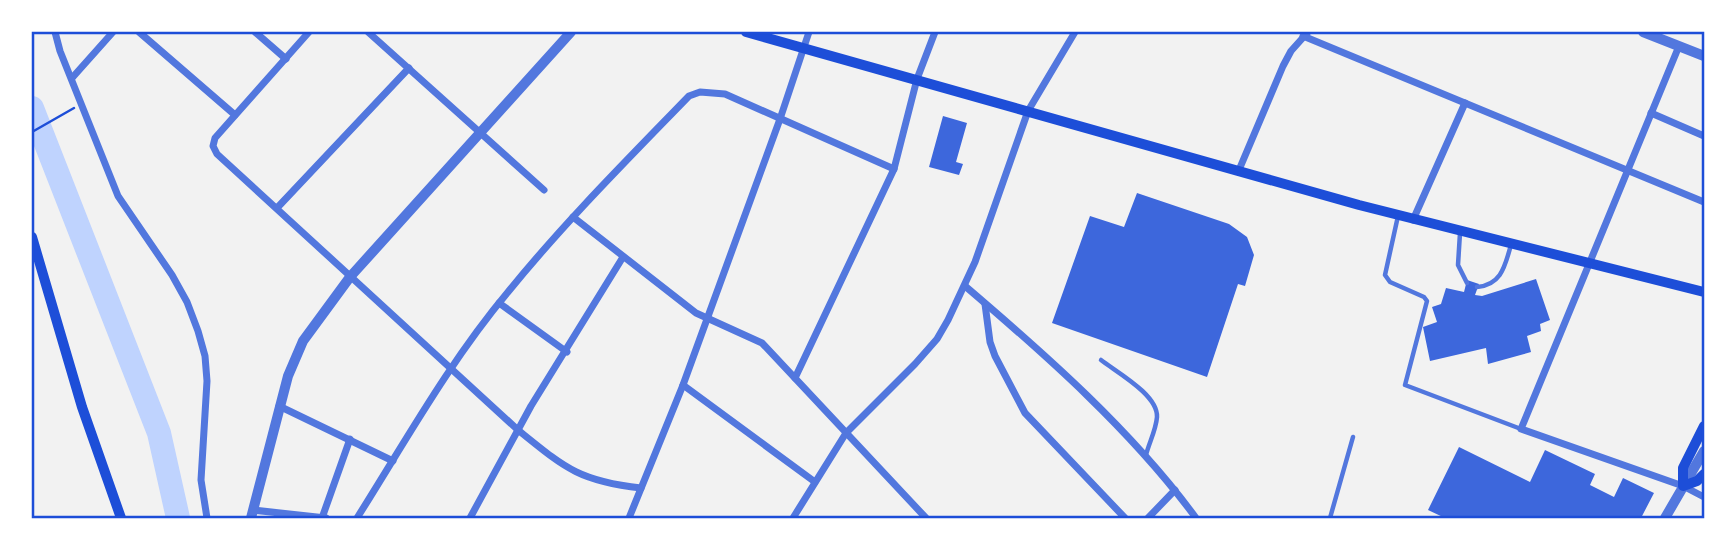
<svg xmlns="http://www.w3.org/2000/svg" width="1736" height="550" font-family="Signika,sans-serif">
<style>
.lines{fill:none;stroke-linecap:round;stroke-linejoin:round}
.river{stroke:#bfd3fe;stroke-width:24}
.building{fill:#3d67dc}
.path{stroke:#1d4ed8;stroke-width:2.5}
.service{stroke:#5277de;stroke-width:4.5}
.minor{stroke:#5277de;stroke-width:7}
.tertiary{stroke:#5277de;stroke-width:10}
.secondary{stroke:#1d4ed8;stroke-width:10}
.neatline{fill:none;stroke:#1d4ed8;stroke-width:2.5}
</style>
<rect width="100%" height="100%" fill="#f2f2f2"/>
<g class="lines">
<polyline class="river" points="32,108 159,433 178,518"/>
</g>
<g class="building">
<polygon points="943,116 967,123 956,162 963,164 959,175 929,167"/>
<polygon points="1137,193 1229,224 1247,237 1254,255 1245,286 1238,284 1207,377 1052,323 1090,216 1124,227"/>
<polygon points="1536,279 1550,320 1540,324 1541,331 1527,336 1531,352 1488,364 1486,348 1430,361 1423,327 1437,322 1432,307 1441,304 1446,288 1464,292 1467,280 1479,284 1475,295 1482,296"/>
<polygon points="1459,447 1530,482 1545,450 1595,474 1590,485 1614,497 1623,478 1654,493 1641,518 1445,518 1428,510"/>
</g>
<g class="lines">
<polyline class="path" points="32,132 74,108"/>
<g class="service">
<polyline points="1398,216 1385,275 1390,282 1424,297 1427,301 1405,385 1521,429"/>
<polyline points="1460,233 1458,265 1467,283"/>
<path d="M1477 287C1502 285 1505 265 1511 245"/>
<path d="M1101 360C1118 373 1158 395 1157 417 1156 430 1149 443 1146 455"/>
<polyline points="1330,518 1353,437"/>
</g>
<g class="minor">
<polyline points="55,32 60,51 118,196 172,275 187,302 198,331 205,356 207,381 201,480 207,518"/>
<polyline points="139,32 235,115"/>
<polyline points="255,32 286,59"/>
<path d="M309 32 215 138 213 146 217 154 518 430C565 468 579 481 641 488"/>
<polyline points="368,32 544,190"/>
<polyline points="1303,36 1704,202"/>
<polyline points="1679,46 1521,429 1683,486 1704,497"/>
<polyline points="72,78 113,32"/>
<polyline points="1651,113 1704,136"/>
<polyline points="1239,170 1283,66 1291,51 1308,32"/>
<polyline points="277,208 409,68"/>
<polyline points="573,217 696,313 762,343 926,518"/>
<polyline points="1413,220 1465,103"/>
<path d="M965 286C1047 356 1132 431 1196 518"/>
<polyline points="499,303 567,352"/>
<polyline points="985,304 990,342 995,356 1025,413 1125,518"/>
<polyline points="795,378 894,169 917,79 935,32"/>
<polyline points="683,385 815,482"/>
<polyline points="279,406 393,461"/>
<polyline points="253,510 326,518"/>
<polyline points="322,518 350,439"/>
<path d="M357 518C405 442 450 361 508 292 564 223 627 160 689 96L700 92 725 94 894 169"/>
<polyline points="470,518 531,406 623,257"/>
<polyline points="629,518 683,385 780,119 809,32"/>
<polyline points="793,518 846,433 915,364 937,339 948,320 975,262 1028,111 1075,32"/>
<polyline points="1148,518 1175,490"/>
</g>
<g class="tertiary">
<polyline points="1643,32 1704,56"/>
<polyline points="251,518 288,376 303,341 350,277 571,32"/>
<polyline points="1665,518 1704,451"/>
</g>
<g class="secondary">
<polyline points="746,32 1359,205 1704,292"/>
<polyline points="32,237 82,407 121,518"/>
<polyline points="1704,426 1683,468 1683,486 1697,481 1704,474"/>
</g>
</g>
<rect width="1736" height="550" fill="none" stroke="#ffffff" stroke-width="66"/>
<rect x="33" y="33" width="1670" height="484" class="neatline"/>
</svg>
